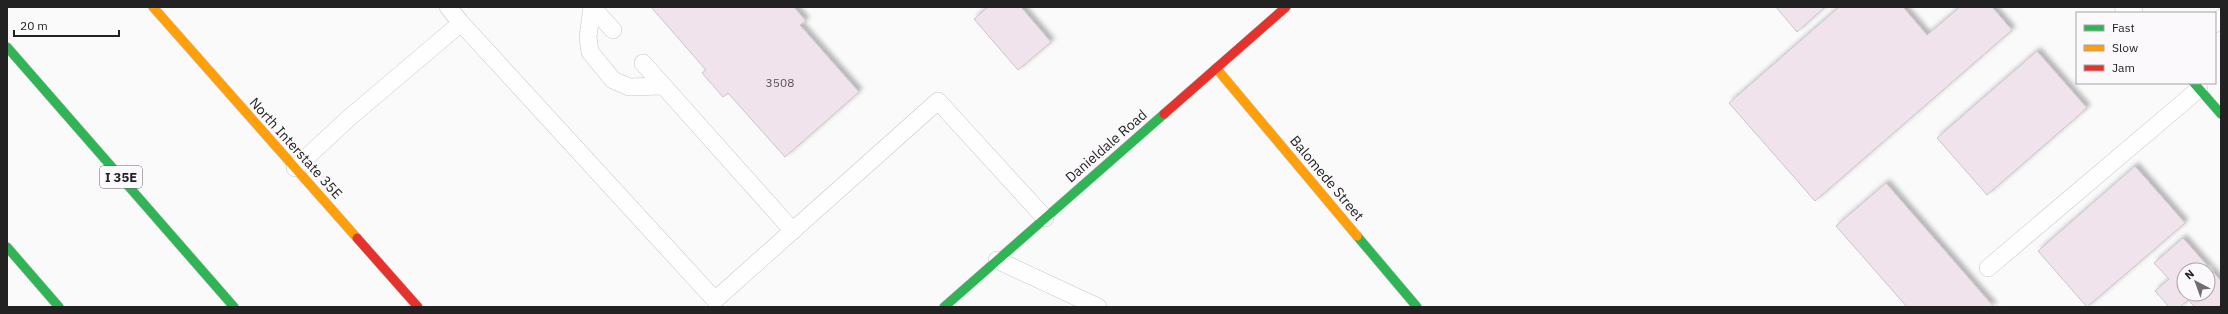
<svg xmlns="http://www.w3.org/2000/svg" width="2228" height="314" font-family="'IBM Plex Sans',sans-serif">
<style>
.building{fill:#f1e3ec;stroke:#c7c6c7;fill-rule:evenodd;filter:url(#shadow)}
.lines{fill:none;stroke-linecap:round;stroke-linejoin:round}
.lane-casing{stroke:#c7c6c8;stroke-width:18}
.street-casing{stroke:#c7c6c8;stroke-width:23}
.fast-casing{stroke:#c7c6c8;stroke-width:10}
.slow-casing{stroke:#c7c6c8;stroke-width:10}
.jam-casing{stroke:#c7c6c8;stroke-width:10}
.lane{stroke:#fefefe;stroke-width:17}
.street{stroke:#fefefe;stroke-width:22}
.fast{stroke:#30b455;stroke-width:9}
.slow{stroke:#ff9f0a;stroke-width:9}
.jam{stroke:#e5322d;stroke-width:9}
.labels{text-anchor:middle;stroke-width:3;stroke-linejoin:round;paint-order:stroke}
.number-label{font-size:12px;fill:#565255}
.shield{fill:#fcf9fc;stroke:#646264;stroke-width:1}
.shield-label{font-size:13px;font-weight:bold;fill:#232223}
.street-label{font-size:14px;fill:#232223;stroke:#fcf9fc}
</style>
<defs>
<filter id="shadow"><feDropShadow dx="3.5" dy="-3.5" stdDeviation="2" flood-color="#0004"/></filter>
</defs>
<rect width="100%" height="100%" fill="#fbfafb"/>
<g class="building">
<polygon points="651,7 794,7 806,21 800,25 859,92 785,157 728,93 723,97 702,73 706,70"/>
<polygon points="988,7 1021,7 1051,42 1018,70 974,19"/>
<polygon points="1776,7 1825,7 1797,32"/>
<polygon points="1839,7 1903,7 1927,35 1960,7 1992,7 2012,30 1815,201 1729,103"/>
<polygon points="2037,51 2087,108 1987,195 1937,138"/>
<polygon points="2135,166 2185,223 2087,307 2038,251"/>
<polygon points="1886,183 1994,307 1907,307 1836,226"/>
<path d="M2183 238 2221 281V304L2218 307H2195L2188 300 2180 307H2169L2155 291 2169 279 2154 263ZM2184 270H2208V294H2184Z"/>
</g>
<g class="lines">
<defs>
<g id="lane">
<polyline points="448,7 461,23"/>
<polyline points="592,7 588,37 590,52 613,80 629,87 663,86"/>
<polyline points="592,7 613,30"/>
<polyline points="2215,24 2221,18"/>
<polyline points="643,63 793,231"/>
<polyline points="295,168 349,118 461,23 715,300 938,101 1045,218"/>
<polyline points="997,260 1098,307"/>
<polyline points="1988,268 2199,89"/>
</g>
<polyline id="street" points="2126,7 2132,13"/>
<g id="fast">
<polyline points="7,47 234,307"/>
<polyline points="2194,83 2221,114"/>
<polyline points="1357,236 1417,307"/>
<polyline points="7,247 59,307"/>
<polyline points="944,307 1164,114"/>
</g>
<g id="slow">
<polyline points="153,7 357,238"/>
<polyline points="1216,68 1357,236"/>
</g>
<g id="jam">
<polyline points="1164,114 1286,7"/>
<polyline points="357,238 418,307"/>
</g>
</defs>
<use href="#lane" class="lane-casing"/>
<use href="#street" class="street-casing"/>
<use href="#fast" class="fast-casing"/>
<use href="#slow" class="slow-casing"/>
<use href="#jam" class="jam-casing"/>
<use href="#lane" class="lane"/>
<use href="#street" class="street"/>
<use href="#fast" class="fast"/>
<use href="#slow" class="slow"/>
<use href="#jam" class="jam"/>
</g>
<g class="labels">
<g class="number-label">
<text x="780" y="87">3508</text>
</g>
<rect class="shield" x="100" y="166" width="42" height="22" rx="3"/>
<g class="shield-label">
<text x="121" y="182">I 35E</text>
</g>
<g class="street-label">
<text transform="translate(1106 146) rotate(-41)" y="5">Danieldale Road</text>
<text transform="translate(296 148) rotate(48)" y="5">North Interstate 35E</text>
<text transform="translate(1327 178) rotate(50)" y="5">Balomede Street</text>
</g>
</g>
<rect width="2228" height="314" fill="none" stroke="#232223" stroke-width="16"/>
<rect x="2076" y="12" width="140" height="72" fill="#fcf9fc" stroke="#a5a3a5"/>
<rect x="2084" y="25" width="20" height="6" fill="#30b455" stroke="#a5a3a5"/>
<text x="2112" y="32" font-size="12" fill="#232223">Fast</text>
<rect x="2084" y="45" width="20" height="6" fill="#ff9f0a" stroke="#a5a3a5"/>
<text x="2112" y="52" font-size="12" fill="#232223">Slow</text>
<rect x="2084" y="65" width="20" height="6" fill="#e5322d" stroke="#a5a3a5"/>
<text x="2112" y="72" font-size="12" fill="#232223">Jam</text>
<g transform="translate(2196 282) rotate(319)"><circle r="19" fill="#fcf9fc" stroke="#a5a3a5"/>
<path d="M0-3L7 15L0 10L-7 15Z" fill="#6f6e6f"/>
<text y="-6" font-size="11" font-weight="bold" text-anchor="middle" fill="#232223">N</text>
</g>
<path d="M14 30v6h105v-6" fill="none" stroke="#232223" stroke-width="2"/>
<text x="20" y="30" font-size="12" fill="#232223" stroke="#fcf9fc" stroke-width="3" paint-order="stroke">20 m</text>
</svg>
